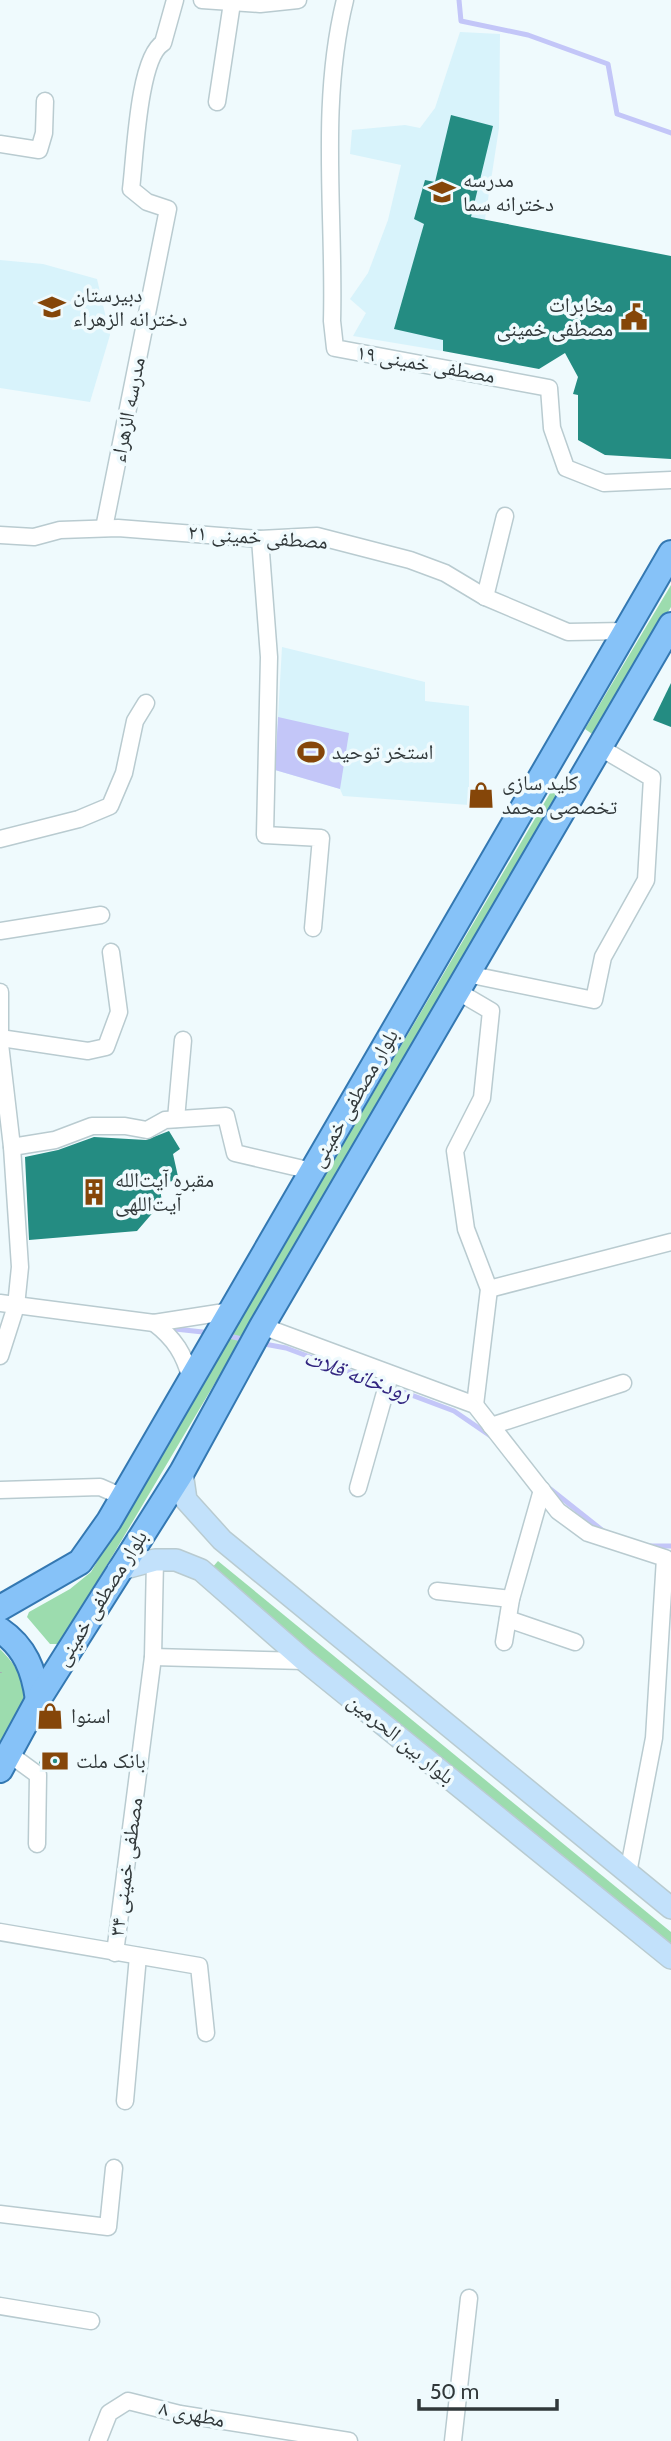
<svg xmlns="http://www.w3.org/2000/svg" width="671" height="2441" font-family="Cabin,'Noto Naskh Arabic',sans-serif">
<style>
.built{fill:#d8f3fb}
.green{fill:#9cdcae}
.water{fill:#c3c6f8}
.lines{fill:none;stroke-linecap:round;stroke-linejoin:round}
.stream{stroke:#c3c6f8;stroke-width:5}
.building{fill:#248c82}
.minor-casing{stroke:#b9cbd0;stroke-width:19}
.secondary-casing{stroke:#b9cbd0;stroke-width:24}
.primary-casing{stroke:#3478b2;stroke-width:28}
.path{stroke:#a4adb0;stroke-width:3.5;stroke-dasharray:3.5 5;stroke-linecap:butt}
.minor{stroke:#fff;stroke-width:16}
.secondary{stroke:#c2e1fb;stroke-width:21}
.primary{stroke:#86c2f8;stroke-width:24}
.labels{text-anchor:middle;stroke-width:7;stroke-linejoin:round;paint-order:stroke}
.poi-label{font-size:21px;fill:#31383a;stroke:#effafd;text-anchor:start}
.street-label{font-size:21px;fill:#31383a;stroke:#effafd}
.water-label{font-size:23px;font-style:italic;fill:#322580;stroke:#effafd}
</style>
<rect width="100%" height="100%" fill="#effafd"/>
<g class="built">
<polygon points="460,32 500,34 499,128 485,219 463,282 443,310 443,351 353,336 366,313 350,299 368,273 388,220 401,165 350,154 352,130 405,125 420,128 435,108"/>
<polygon points="0,260 43,264 97,279 110,335 90,402 0,388"/>
<polygon points="282,647 425,682 425,701 469,706 469,805 343,796 340,789 275,770"/>
</g>
<g class="green">
<polygon points="671,585 671,607 595,736 585,729"/>
<polygon points="556,783 567,790 60,1644 50,1644 27,1617 29,1612 70,1589 91,1572"/>
<polygon points="218,1561 671,1932 671,1950 468,1788 211,1569"/>
<path d="M0 1649C40 1690 23 1703 0 1747Z"/>
</g>
<polygon class="water" points="278,717 349,733 340,789 275,770"/>
<g class="lines">
<g class="stream">
<polyline points="459,0 461,21 528,35 608,64 617,114 671,133"/>
<polyline points="166,1328 212,1333"/>
<polyline points="225,1335 246,1340"/>
<polyline points="259,1343 286,1348 454,1411 492,1437"/>
<polyline points="549,1488 607,1534"/>
<polyline points="650,1546 671,1546"/>
</g>
</g>
<g class="building">
<polygon points="451,115 493,126 471,217 671,256 671,459 605,455 578,440 578,395 573,394 578,377 565,353 539,369 443,351 443,340 394,329 424,224 414,219 425,180 435,182"/>
<polygon points="671,683 671,727 653,720"/>
<polygon points="169,1131 180,1149 173,1154 179,1181 159,1182 162,1202 137,1231 29,1240 25,1157 58,1150 94,1137 146,1140"/>
<polygon points="44,1750 70,1754 70,1772 47,1770 39,1763"/>
</g>
<g class="lines">
<defs>
<g id="minor">
<polyline points="202,0 260,4 298,0"/>
<path d="M345 0C319 105 335 215 332 321L335 348 549 388 552 428 566 468 604 483 671 480"/>
<polyline points="217,102 232,3"/>
<polyline points="0,144 39,150 44,133 45,101"/>
<path d="M104 528 168 209 147 202 131 189C135 159 138 58 163 43L175 0"/>
<polyline points="0,535 34,537 60,530 118,528 260,539 317,536 410,560 445,573 485,597 568,632 625,631"/>
<polyline points="260,539 269,657 265,835 321,838 313,928"/>
<polyline points="485,597 505,516"/>
<polyline points="0,839 79,819 110,806 124,773 135,721 146,703"/>
<polyline points="0,931 101,915"/>
<polyline points="467,974 594,1000 603,957 646,880 652,778 599,747"/>
<polyline points="457,991 491,1011 482,1098 455,1151 466,1229 489,1289 475,1405"/>
<polyline points="0,992 0,1031"/>
<polyline points="0,1038 88,1051 106,1047 119,1012 111,952"/>
<polyline points="0,1044 12,1147 20,1267 16,1306 0,1356"/>
<polyline points="176,1119 183,1040"/>
<polyline points="12,1147 55,1140 92,1126 125,1126 147,1130 165,1120 226,1116 235,1153 312,1171"/>
<polyline points="489,1289 671,1242"/>
<polyline points="0,1303 154,1323 231,1311"/>
<path d="M154 1323C175 1339 184 1354 191 1379"/>
<polyline points="262,1326 475,1405 558,1511 588,1533 665,1558 654,1738 628,1873"/>
<polyline points="491,1426 623,1383"/>
<polyline points="358,1488 390,1375"/>
<polyline points="0,1490 100,1487 123,1497"/>
<polyline points="437,1591 511,1599"/>
<polyline points="508,1619 575,1642"/>
<polyline points="504,1642 511,1599 542,1490"/>
<polyline points="153,1657 305,1661"/>
<polyline points="8,1753 38,1775 37,1844"/>
<polyline points="0,1932 199,1966 206,2033"/>
<polyline points="115,1953 153,1657 155,1560"/>
<polyline points="125,2101 138,1956"/>
<polyline points="0,2214 108,2227 114,2168"/>
<polyline points="0,2306 91,2321"/>
<polyline points="98,2441 109,2413 128,2401 180,2414 349,2441"/>
<polyline points="453,2441 469,2298"/>
</g>
<g id="secondary">
<polyline points="182,1472 186,1500 222,1540 671,1908"/>
<polyline points="118,1570 155,1560 176,1560 201,1570 305,1661 671,1958"/>
</g>
<g id="primary">
<polyline points="0,1608 80,1562 109,1521 671,553"/>
<path d="M0 1630C25 1647 34 1670 38 1700"/>
<polyline points="0,1770 38,1700 182,1472 262,1326 671,625"/>
</g>
</defs>
<use href="#minor" class="minor-casing"/>
<use href="#secondary" class="secondary-casing"/>
<use href="#primary" class="primary-casing"/>
<polyline class="path" points="0,1672 0,1673"/>
<use href="#minor" class="minor"/>
<use href="#secondary" class="secondary"/>
<use href="#primary" class="primary"/>
</g>
<defs>
<symbol id="school-bare" viewBox="-9 -9 18 18"><path d="M0-5L7-2L0 1L-7-2ZM-4 1L0 2.5L4 1V4Q0 6-4 4Z" fill="#854609" stroke="#effafd" stroke-width="2.5" paint-order="stroke"/></symbol>
<symbol id="civic-bare" viewBox="-9 -9 18 18"><path d="M-.6-6.5H3V-4.5H.6V-3L4-1V1h2V6H-6V1h2V-1L-.6-3ZM-1.2 2.5V6h2.4V2.5Z" fill="#854609" stroke="#effafd" stroke-width="2.5" paint-order="stroke"/></symbol>
<symbol id="stadium-bare" viewBox="-9 -9 18 18"><path d="M0-5a6.5 5 0 1 0 0 10a6.5 5 0 1 0 0-10ZM-3.5-1.8h7v3.6h-7Z" fill="#854609" stroke="#effafd" stroke-width="2.5" paint-order="stroke"/></symbol>
<symbol id="shop-bare" viewBox="-9 -9 18 18"><path d="M-5-2.5h2.3a2.7 3.5 0 0 1 5.4 0H5L5.5 6h-11ZM-1.5-2.5h3a1.5 2.3 0 0 0-3 0Z" fill="#854609" stroke="#effafd" stroke-width="2.5" paint-order="stroke"/></symbol>
<symbol id="building-bare" viewBox="-9 -9 18 18"><path d="M-4-6H4V6H1V3H-1V6H-4ZM-2.5-4.3h1.7v1.8h-1.7ZM.8-4.3h1.7v1.8H.8ZM-2.5-1h1.7V.8h-1.7ZM.8-1h1.7V.8H.8Z" fill="#854609" stroke="#effafd" stroke-width="2.5" paint-order="stroke"/></symbol>
<symbol id="bank-bare" viewBox="-9 -9 18 18"><path d="M-6-4H6V4H-6ZM0-2.3a2.3 2.3 0 1 0 0 4.6a2.3 2.3 0 1 0 0-4.6Z" fill="#854609" stroke="#effafd" stroke-width="2.5" paint-order="stroke"/></symbol>
</defs>
<g fill-rule="evenodd">
<use href="#school-bare" x="423" y="173" width="38" height="38"/>
<use href="#school-bare" x="33" y="288" width="38" height="38"/>
<use href="#civic-bare" x="615" y="298" width="38" height="38"/>
<use href="#stadium-bare" x="292" y="733" width="38" height="38"/>
<use href="#shop-bare" x="462" y="776" width="38" height="38"/>
<use href="#building-bare" x="75" y="1173" width="38" height="38"/>
<use href="#shop-bare" x="31" y="1697" width="38" height="38"/>
<use href="#bank-bare" x="36" y="1742" width="38" height="38"/>
</g>
<g class="labels">
<g class="poi-label">
<text x="463" y="187">مدرسه<tspan x="463" dy="24">دخترانه سما</tspan></text>
<text x="73" y="302">دبیرستان<tspan x="73" dy="24">دخترانه الزهراء</tspan></text>
<text x="613" y="312" text-anchor="end">مخابرات<tspan x="613" dy="24">مصطفی خمینی</tspan></text>
<text x="332" y="759">استخر توحید</text>
<text x="502" y="790">کلید سازی<tspan x="502" dy="24">تخصصی محمد</tspan></text>
<text x="115" y="1187">مقبره آیت‌الله<tspan x="115" dy="24">آیت‌اللهی</tspan></text>
<text x="71" y="1723">اسنوا</text>
<text x="76" y="1768">بانک ملت</text>
</g>
<g class="street-label">
<text transform="translate(426 364) rotate(10)" y="7">مصطفی خمینی ۱۹</text>
<text transform="translate(128 410) rotate(-79)" y="7">مدرسه الزهراء</text>
<text transform="translate(258 537) rotate(4)" y="7">مصطفی خمینی ۲۱</text>
<text transform="translate(354 1098) rotate(-60)" y="7">بلوار مصطفی خمینی</text>
<text transform="translate(101 1598) rotate(-58)" y="7">بلوار مصطفی خمینی</text>
<text transform="translate(401 1739) rotate(39)" y="7">بلوار بین الحرمین</text>
<text transform="translate(126 1867) rotate(-82)" y="7">مصطفی خمینی ۳۴</text>
<text transform="translate(192 2414) rotate(11)" y="7">مطهری ۸</text>
</g>
<g class="water-label">
<text transform="translate(358 1375) rotate(20)" y="8">رودخانه قلات</text>
</g>
</g>
<path d="M419 2399v10h138v-10" fill="none" stroke="#31383a" stroke-width="3.5"/>
<text x="430" y="2399" font-size="21" fill="#31383a" stroke="#effafd" stroke-width="5" paint-order="stroke">50 m</text>
</svg>
